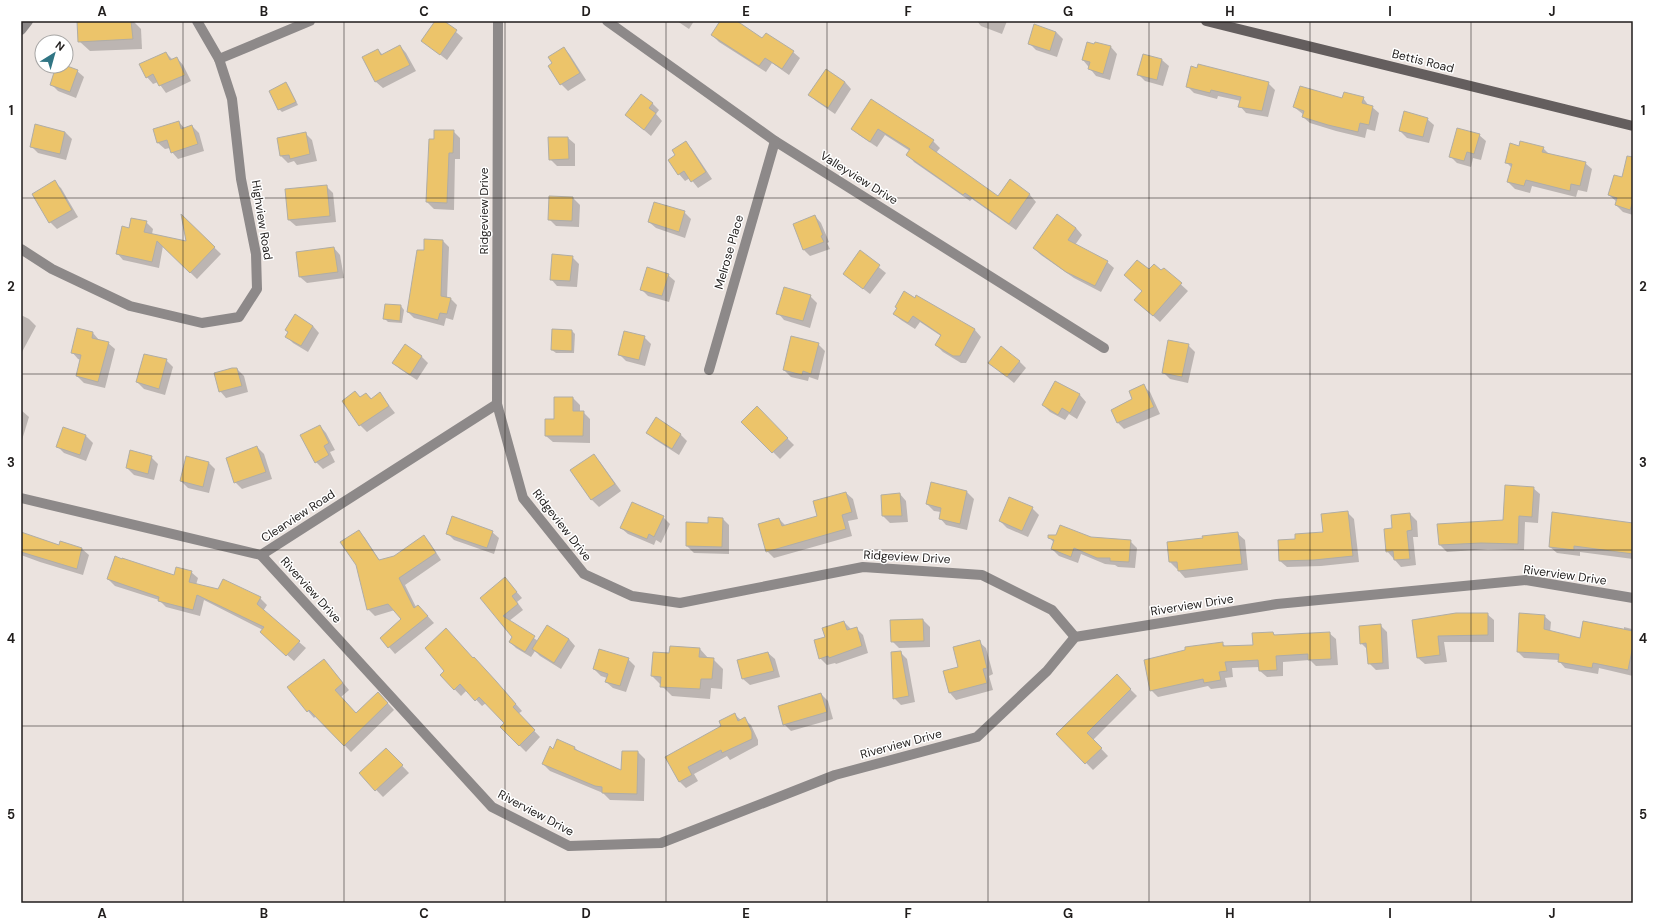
<svg xmlns="http://www.w3.org/2000/svg" width="1654" height="924" font-family="'DM Sans',sans-serif">
<style>
.shadow{fill:#0003}
.building{fill:#ecc46a;stroke:#b0ada6}
.lines{fill:none;stroke-linecap:round;stroke-linejoin:round}
.street{stroke:#8d8989;stroke-width:10}
.secondary{stroke:#645e5e;stroke-width:10}
.grid{fill:none;stroke:#201d1c;stroke-width:1;stroke-opacity:0.55}
.labels{text-anchor:middle;stroke-width:3;stroke-linejoin:round;paint-order:stroke}
.street-label{font-size:12px;fill:#201d1c;stroke:#fff}
.neatline{fill:none;stroke:#201d1c;stroke-width:1.5}
.grid-label{font-size:13px;text-anchor:middle;font-weight:bold;fill:#201d1c}
</style>
<rect width="100%" height="100%" fill="#ebe3df"/>
<g class="shadow">
<polygon points="78,21 133,21 141,29 142,49 90,51 79,41"/>
<polygon points="437,21 443,21 463,38 447,60 423,41"/>
<polygon points="677,21 694,21 689,29"/>
<polygon points="722,21 735,21 762,39 793,52 800,58 789,75 772,63 766,72 719,42 712,35"/>
<polygon points="977,21 1007,21 1002,34 981,26"/>
<polygon points="1056,32 1063,39 1057,57 1036,50 1029,43"/>
<polygon points="1095,43 1111,47 1117,54 1110,80 1096,76 1083,60"/>
<polygon points="400,46 406,53 416,71 383,88 376,82 364,57 378,50 383,55"/>
<polygon points="564,48 570,55 586,80 568,91 561,84 553,64"/>
<polygon points="166,53 173,60 177,58 183,65 191,81 166,93 158,82 153,84 147,77"/>
<polygon points="1143,55 1162,60 1169,66 1163,86 1145,81 1138,74"/>
<polygon points="57,66 64,66 77,71 84,77 76,98 58,91 51,84"/>
<polygon points="826,70 845,82 851,89 835,114 816,101 810,94"/>
<polygon points="286,83 289,87 298,105 282,112 279,109"/>
<polygon points="1268,83 1275,90 1268,117 1246,113 1240,106 1241,101 1218,96 1217,99 1194,93 1187,86"/>
<polygon points="1363,98 1369,106 1372,107 1379,113 1375,131 1367,129 1365,138 1336,131 1310,123 1303,117 1304,115 1294,107 1343,99"/>
<polygon points="871,100 933,141 940,148 936,153 998,197 1010,181 1030,195 1036,202 1016,230 972,199 970,201 914,162 908,155 910,151 885,135 877,147 859,135 852,129"/>
<polygon points="652,103 659,110 656,114 662,121 651,136 626,115"/>
<polygon points="1427,119 1434,125 1429,143 1407,138 1400,131"/>
<polygon points="179,122 185,129 192,126 199,133 204,151 178,159 172,152 170,148 165,149 158,143"/>
<polygon points="36,126 65,132 72,139 66,160 38,153 31,146"/>
<polygon points="453,131 460,138 460,159 455,159 454,210 434,209 427,202 435,140"/>
<polygon points="305,133 312,140 317,161 297,165 294,161 288,163 281,156 278,139"/>
<polygon points="1479,135 1486,141 1481,160 1473,158 1471,167 1457,163 1451,157"/>
<polygon points="568,138 575,144 575,166 557,166 550,159"/>
<polygon points="686,142 692,149 712,179 698,188 690,178 685,181 679,174 676,156"/>
<polygon points="1520,147 1543,148 1549,154 1585,163 1592,169 1587,192 1578,190 1576,197 1532,186 1530,193 1515,189 1508,182 1512,168 1506,162"/>
<polygon points="1633,181 1633,215 1623,212 1616,205 1617,202 1609,195"/>
<polygon points="54,182 61,188 78,217 57,229 50,222"/>
<polygon points="326,186 333,193 336,222 296,226 289,220"/>
<polygon points="550,197 573,198 580,205 579,227 556,226 549,219"/>
<polygon points="684,212 691,219 685,238 656,228 649,222"/>
<polygon points="815,216 821,223 829,242 827,243 830,249 810,256 804,250"/>
<polygon points="183,217 221,254 197,279 163,246 159,268 123,260 117,253 130,229 146,222 153,229 152,234 187,242"/>
<polygon points="1076,228 1082,235 1075,245 1107,262 1114,268 1101,292 1074,278 1041,255 1034,248"/>
<polygon points="443,241 449,247 447,298 451,299 457,305 453,320 446,318 444,326 414,318 408,312 425,251"/>
<polygon points="334,248 340,255 344,278 307,283 300,277"/>
<polygon points="860,252 886,273 870,294 844,274"/>
<polygon points="572,257 579,264 577,287 557,286 551,279"/>
<polygon points="1164,269 1188,291 1160,322 1142,306 1143,291 1149,271 1161,271"/>
<polygon points="668,275 675,281 669,302 648,296 641,289"/>
<polygon points="810,296 817,303 810,328 784,320 778,313"/>
<polygon points="917,297 975,330 981,337 966,363 961,363 943,352 936,345 941,336 920,322 915,329 901,320 894,314"/>
<polygon points="401,306 404,310 402,323 388,322 385,319"/>
<polygon points="21,315 29,319 36,326 22,352 21,351"/>
<polygon points="313,326 319,333 308,352 293,343 287,337"/>
<polygon points="572,331 575,334 574,353 556,353 552,350"/>
<polygon points="93,333 99,340 108,343 115,349 105,388 84,383 77,376 81,360 78,359 72,352"/>
<polygon points="644,337 651,344 645,366 626,361 619,354"/>
<polygon points="818,344 825,351 818,380 809,377 808,381 791,377 784,370"/>
<polygon points="1188,345 1195,352 1188,383 1170,379 1163,372"/>
<polygon points="405,346 422,357 428,363 417,380 400,369 394,363"/>
<polygon points="166,360 173,367 165,395 144,389 137,382"/>
<polygon points="1019,361 1026,368 1014,383 990,363"/>
<polygon points="237,369 244,376 248,392 226,398 220,391"/>
<polygon points="1056,382 1080,395 1086,402 1077,419 1069,414 1065,420 1050,412 1043,405"/>
<polygon points="1143,386 1150,392 1160,414 1124,429 1118,423"/>
<polygon points="366,394 372,399 380,394 395,413 367,432 360,425 343,401 361,398"/>
<polygon points="555,398 573,398 580,405 580,412 583,412 590,419 590,443 553,442 546,436 555,420"/>
<polygon points="757,408 794,445 780,459 743,422"/>
<polygon points="21,410 29,417 22,440 21,440"/>
<polygon points="656,419 681,435 687,441 679,455 654,439 648,432"/>
<polygon points="320,426 326,433 335,450 330,452 335,462 323,469 316,462"/>
<polygon points="64,428 86,436 93,443 86,461 64,453 58,447"/>
<polygon points="257,447 264,454 272,479 242,489 235,482"/>
<polygon points="594,455 600,462 621,491 599,507 592,500 572,470"/>
<polygon points="151,457 158,464 154,480 134,475 127,468"/>
<polygon points="208,462 215,469 209,493 188,488 181,481"/>
<polygon points="932,484 967,492 974,499 967,530 946,525 940,518 941,512 934,511 927,504"/>
<polygon points="1533,488 1540,494 1538,523 1525,522 1524,550 1488,549 1447,552 1440,545 1504,521"/>
<polygon points="846,493 853,499 858,519 848,521 852,536 774,558 767,551 779,519 786,526 818,517"/>
<polygon points="900,494 906,501 908,522 890,523 883,516"/>
<polygon points="1032,508 1039,515 1028,537 1007,528 1000,521"/>
<polygon points="1347,512 1354,519 1359,562 1321,566 1287,567 1280,561 1296,540 1324,533"/>
<polygon points="1410,514 1417,521 1418,537 1413,537 1416,565 1401,567 1387,551 1393,529"/>
<polygon points="663,517 670,524 661,543 656,540 654,545 628,534 621,528"/>
<polygon points="723,519 729,525 729,554 694,553 687,546 687,523 709,524"/>
<polygon points="1633,524 1633,559 1580,552 1580,556 1557,553 1550,547"/>
<polygon points="359,531 365,538 380,561 394,557 423,537 430,543 441,560 405,585 416,607 424,612 434,623 395,654 389,647 402,620 395,610 375,616 368,609"/>
<polygon points="492,532 499,538 494,554 454,540 447,533"/>
<polygon points="21,533 60,546 61,542 82,549 89,555 83,575 40,562 21,555"/>
<polygon points="1238,534 1245,540 1248,570 1185,578 1179,571 1178,568 1177,569 1170,562 1204,539"/>
<polygon points="1049,537 1130,541 1137,548 1135,568 1118,567 1115,565 1105,564 1081,554 1078,563 1059,556 1052,549 1054,543"/>
<polygon points="191,572 198,578 196,585 260,598 267,605 263,611 306,648 294,661 268,638 263,630 204,600 200,616 166,607 159,600 115,586 108,579 175,577"/>
<polygon points="510,584 522,598 517,602 523,610 509,621 538,641 548,626 569,639 575,646 561,669 540,656 535,651 531,657 516,648 510,642 513,637 481,598"/>
<polygon points="1487,614 1494,620 1494,642 1444,642 1447,662 1425,664 1418,658 1413,621"/>
<polygon points="1544,616 1551,622 1550,632 1580,639 1624,630 1624,627 1632,629 1633,625 1633,676 1599,668 1598,674 1565,668 1559,661 1559,660 1524,658 1518,652"/>
<polygon points="923,620 930,627 930,647 899,648 892,641"/>
<polygon points="844,622 851,629 856,628 863,635 868,653 836,664 835,663 827,665 820,658 826,638"/>
<polygon points="1380,625 1387,632 1389,669 1376,670 1369,663 1368,650 1361,643"/>
<polygon points="1273,633 1276,636 1329,633 1336,639 1338,665 1316,666 1310,660 1283,662 1283,676 1267,677 1260,671 1260,667 1232,668 1233,677 1225,678 1227,687 1211,689 1208,686 1158,697 1151,690 1222,643 1226,647 1254,646"/>
<polygon points="979,642 986,648 993,674 989,676 993,690 956,700 950,693 944,672 959,667"/>
<polygon points="700,649 709,659 713,659 723,669 722,689 711,688 710,699 672,696 652,676 670,654"/>
<polygon points="900,652 907,659 915,702 901,705 894,698"/>
<polygon points="768,653 775,659 780,677 750,685 743,679"/>
<polygon points="473,659 502,688 522,711 518,714 540,737 526,752 501,727 505,723 486,703 482,706 467,690 461,696 441,675"/>
<polygon points="628,659 635,666 626,692 613,688 606,682 607,678 601,676 594,669"/>
<polygon points="324,660 349,690 341,697 356,714 385,700 394,710 351,752 316,716 314,718 308,711"/>
<polygon points="1117,676 1137,696 1093,740 1108,756 1093,770 1058,734"/>
<polygon points="821,694 828,701 833,719 791,731 784,724"/>
<polygon points="734,714 741,720 744,719 751,725 758,740 758,745 730,760 727,756 694,774 698,781 686,788 679,781 666,757 723,726"/>
<polygon points="557,740 575,748 580,753 622,771 623,752 638,752 645,759 644,801 610,800 603,793 550,771 543,764 553,751"/>
<polygon points="386,749 409,773 383,797 360,773"/>
</g>
<g class="building">
<polygon points="77,21 131,21 133,39 78,42"/>
<polygon points="435,21 444,21 457,30 440,55 421,41"/>
<polygon points="720,21 737,21 762,38 766,33 794,51 782,69 765,58 759,66 711,35"/>
<polygon points="1034,24 1056,32 1050,51 1028,44"/>
<polygon points="1087,42 1094,44 1095,42 1111,46 1103,74 1088,69 1090,62 1082,60"/>
<polygon points="400,45 410,65 375,82 362,57 378,49 381,55"/>
<polygon points="564,47 580,73 560,85 548,66 552,63 548,57"/>
<polygon points="166,52 170,60 177,57 185,75 159,86 153,74 146,78 139,64"/>
<polygon points="1143,54 1162,59 1157,80 1137,75"/>
<polygon points="1198,64 1269,82 1262,111 1238,107 1241,97 1211,90 1210,93 1186,87 1191,66 1197,68"/>
<polygon points="56,66 67,66 78,70 70,92 50,85"/>
<polygon points="826,69 845,82 828,108 808,95"/>
<polygon points="286,82 296,102 278,110 269,91"/>
<polygon points="1300,86 1342,98 1344,92 1364,97 1362,103 1373,106 1369,125 1360,123 1358,132 1328,125 1302,117 1304,111 1293,107"/>
<polygon points="641,94 653,103 649,108 656,113 644,130 625,115"/>
<polygon points="871,99 934,140 929,147 998,196 1010,179 1030,194 1009,224 965,193 963,195 906,155 910,149 878,129 870,142 851,129"/>
<polygon points="1404,111 1428,118 1423,137 1399,131"/>
<polygon points="179,121 181,129 192,125 198,144 171,153 167,140 157,143 153,129"/>
<polygon points="35,124 65,132 60,154 30,147"/>
<polygon points="1457,128 1480,134 1474,154 1467,152 1464,161 1449,157"/>
<polygon points="434,130 454,130 453,153 449,153 447,203 426,202 429,139 434,139"/>
<polygon points="306,132 310,154 290,159 289,155 280,156 277,138"/>
<polygon points="548,137 568,137 569,159 549,160"/>
<polygon points="686,141 706,172 691,182 684,171 678,175 668,160 675,155 672,150"/>
<polygon points="1520,141 1544,147 1542,152 1586,162 1580,186 1571,184 1570,191 1526,180 1524,186 1507,182 1512,164 1505,163 1510,143 1519,146"/>
<polygon points="1627,156 1633,157 1633,202 1630,210 1615,205 1617,198 1608,195 1614,175 1622,177"/>
<polygon points="55,180 72,210 49,223 32,194"/>
<polygon points="327,185 330,216 288,220 285,189"/>
<polygon points="549,196 573,197 572,221 548,220"/>
<polygon points="654,202 685,211 679,232 648,222"/>
<polygon points="181,214 215,247 190,273 157,241 152,262 116,254 122,226 129,228 131,218 147,221 144,232 186,241"/>
<polygon points="1057,214 1076,228 1068,240 1108,261 1095,286 1066,272 1033,248"/>
<polygon points="815,215 823,235 821,236 824,242 803,250 793,224"/>
<polygon points="424,239 443,240 441,296 451,298 447,314 440,313 438,320 407,312 417,250 424,250"/>
<polygon points="334,247 338,272 299,277 296,252"/>
<polygon points="860,250 880,265 863,289 843,274"/>
<polygon points="552,254 573,256 570,281 550,280"/>
<polygon points="1137,260 1149,269 1154,264 1161,270 1164,268 1182,283 1153,316 1134,300 1142,291 1124,275"/>
<polygon points="647,267 669,274 662,296 640,290"/>
<polygon points="784,287 811,295 803,321 776,314"/>
<polygon points="904,291 915,298 916,295 975,329 960,356 953,356 935,345 941,335 913,316 908,323 893,314 897,308 895,307"/>
<polygon points="385,304 401,305 400,321 383,319"/>
<polygon points="295,314 313,326 301,346 285,337 288,332 285,330"/>
<polygon points="77,328 93,332 92,338 109,342 98,382 76,376 81,355 71,353"/>
<polygon points="552,329 572,330 572,351 551,350"/>
<polygon points="624,331 645,336 639,360 618,355"/>
<polygon points="791,336 819,343 811,374 803,371 802,375 783,370"/>
<polygon points="1168,340 1189,344 1182,377 1162,373"/>
<polygon points="405,344 422,356 410,375 392,363"/>
<polygon points="1001,346 1020,361 1007,377 988,363"/>
<polygon points="144,354 167,359 159,389 136,382"/>
<polygon points="232,368 237,368 242,386 219,392 214,373"/>
<polygon points="1055,381 1080,394 1070,413 1062,408 1058,415 1042,405"/>
<polygon points="1144,384 1154,407 1117,423 1111,410 1132,399 1129,391"/>
<polygon points="355,391 360,397 366,393 371,399 380,392 389,406 359,426 342,401"/>
<polygon points="554,397 573,397 573,411 584,411 583,436 545,436 545,419 554,419"/>
<polygon points="757,406 788,438 772,453 741,422"/>
<polygon points="656,417 681,434 672,449 646,433"/>
<polygon points="320,425 329,443 324,446 329,455 315,463 300,435"/>
<polygon points="63,427 86,435 80,455 56,447"/>
<polygon points="257,446 266,472 234,483 226,458"/>
<polygon points="130,450 152,456 148,474 126,468"/>
<polygon points="594,454 615,484 591,500 570,470"/>
<polygon points="186,456 209,462 203,487 180,481"/>
<polygon points="931,482 967,491 960,524 939,519 941,508 926,504"/>
<polygon points="1505,485 1534,487 1532,517 1519,516 1518,544 1481,543 1439,545 1437,524 1503,520"/>
<polygon points="846,492 852,512 842,515 846,529 766,552 758,524 779,518 782,526 817,516 813,501"/>
<polygon points="900,493 902,516 882,516 881,495"/>
<polygon points="1009,497 1033,507 1022,531 999,521"/>
<polygon points="632,502 664,516 654,537 649,534 647,539 620,528"/>
<polygon points="1348,511 1353,556 1314,560 1279,561 1278,540 1295,539 1295,534 1323,532 1321,514"/>
<polygon points="1552,512 1633,523 1633,554 1574,546 1574,550 1549,547"/>
<polygon points="1410,513 1412,530 1407,531 1410,559 1394,560 1393,551 1386,552 1384,529 1392,528 1391,515"/>
<polygon points="452,516 493,531 487,548 446,534"/>
<polygon points="708,517 723,518 722,547 686,546 686,522 708,523"/>
<polygon points="1060,525 1091,537 1131,540 1129,562 1110,561 1110,558 1097,558 1074,548 1071,557 1051,549 1054,540 1048,538 1048,535 1056,535"/>
<polygon points="359,530 379,560 394,556 424,535 436,553 399,578 414,608 418,605 428,616 388,648 380,638 401,619 388,604 367,610 356,565 340,542"/>
<polygon points="21,532 59,545 60,541 82,548 77,569 21,552"/>
<polygon points="1238,532 1242,564 1178,571 1177,562 1169,562 1167,542 1203,538 1202,536"/>
<polygon points="115,556 122,559 122,558 174,575 176,567 192,571 189,582 218,589 223,579 261,597 257,604 300,641 286,656 260,632 264,627 197,595 193,610 158,601 159,597 107,579"/>
<polygon points="505,577 517,592 512,596 518,604 503,616 535,636 525,652 509,642 512,637 480,598"/>
<polygon points="1456,613 1488,613 1488,635 1438,636 1440,655 1417,658 1412,620"/>
<polygon points="1519,613 1545,615 1544,629 1580,638 1583,621 1633,631 1633,646 1628,670 1593,663 1592,668 1558,662 1559,654 1517,652"/>
<polygon points="923,619 924,641 891,642 890,620"/>
<polygon points="844,621 847,630 857,627 862,646 829,658 828,656 819,659 814,640 825,637 822,628"/>
<polygon points="1381,624 1383,663 1368,664 1366,643 1360,644 1359,626"/>
<polygon points="547,625 569,639 554,663 532,649"/>
<polygon points="446,628 473,658 474,657 496,681 516,704 513,707 535,730 519,746 500,727 504,723 479,697 475,701 460,684 454,690 440,675 444,671 425,648"/>
<polygon points="1273,632 1274,635 1330,632 1331,659 1308,660 1308,654 1276,656 1277,670 1259,671 1258,660 1225,662 1227,671 1219,672 1221,680 1204,683 1203,679 1150,691 1144,660 1185,650 1185,647 1223,642 1223,646 1253,645 1252,633"/>
<polygon points="980,640 987,668 983,669 987,683 949,693 943,671 958,667 953,647"/>
<polygon points="670,646 700,648 699,657 714,658 712,679 701,679 700,689 660,687 661,677 651,676 653,652 669,653"/>
<polygon points="599,649 629,658 620,686 605,682 608,674 593,669"/>
<polygon points="901,651 909,696 893,699 891,652"/>
<polygon points="768,652 774,671 742,679 737,660"/>
<polygon points="324,659 343,683 335,690 356,713 378,692 388,703 344,746 309,710 307,712 287,687"/>
<polygon points="1117,674 1131,689 1087,733 1102,748 1085,764 1056,734"/>
<polygon points="821,693 827,712 783,725 778,706"/>
<polygon points="735,713 738,721 745,717 752,732 752,739 722,753 721,750 688,767 692,775 679,782 665,757 721,726 719,721"/>
<polygon points="557,739 575,747 574,749 621,770 622,751 638,751 637,794 602,793 602,787 595,786 542,764 550,746 553,749"/>
<polygon points="386,748 403,765 375,791 359,773"/>
</g>
<g class="lines">
<g class="street">
<polyline points="498,21 497,404 523,498 584,574 632,596 680,603 863,567 982,575 1052,610 1075,637"/>
<polyline points="607,21 775,141 1104,348"/>
<polyline points="21,30 28,21"/>
<polyline points="219,59 310,21"/>
<polyline points="21,249 52,269 130,306 202,323 239,317 257,289 256,254 241,179 232,99 219,59 197,21"/>
<polyline points="709,370 775,141"/>
<polyline points="21,498 261,555 497,404"/>
<polyline points="261,555 492,807 569,846 661,843 835,775 977,737 1047,671 1075,637 1277,604 1526,580 1633,598"/>
</g>
<polyline class="secondary" points="1206,21 1633,126"/>
</g>
<path class="grid" d="M183 21V903M344 21V903M505 21V903M666 21V903M827 21V903M988 21V903M1149 21V903M1310 21V903M1471 21V903M21 198H1633M21 374H1633M21 550H1633M21 726H1633"/>
<g class="labels">
<g class="street-label">
<text transform="translate(1423 61) rotate(14)" y="4">Bettis Road</text>
<text transform="translate(859 178) rotate(32)" y="4">Valleyview Drive</text>
<text transform="translate(484 211) rotate(-90)" y="4">Ridgeview Drive</text>
<text transform="translate(262 220) rotate(81)" y="4">Highview Road</text>
<text transform="translate(729 252) rotate(-74)" y="4">Melrose Place</text>
<text transform="translate(298 516) rotate(-33)" y="4">Clearview Road</text>
<text transform="translate(562 525) rotate(52)" y="4">Ridgeview Drive</text>
<text transform="translate(907 557) rotate(3)" y="4">Ridgeview Drive</text>
<text transform="translate(1565 575) rotate(8)" y="4">Riverview Drive</text>
<text transform="translate(311 590) rotate(48)" y="4">Riverview Drive</text>
<text transform="translate(1192 605) rotate(-9)" y="4">Riverview Drive</text>
<text transform="translate(901 744) rotate(-15)" y="4">Riverview Drive</text>
<text transform="translate(536 813) rotate(28)" y="4">Riverview Drive</text>
</g>
</g>
<rect width="1654" height="924" fill="none" stroke="#ffffff" stroke-width="44"/>
<g transform="translate(54 54) rotate(37)"><circle r="19" fill="#ffffff" stroke="#a6a5a4"/>
<path d="M0-3L7 15L0 10L-7 15Z" fill="#307584"/>
<text y="-6" font-size="11" font-weight="bold" text-anchor="middle" fill="#201d1c">N</text>
</g>
<rect x="22" y="22" width="1610" height="880" class="neatline"/>
<g class="grid-label">
<text x="102" y="16">A</text>
<text x="264" y="16">B</text>
<text x="424" y="16">C</text>
<text x="586" y="16">D</text>
<text x="746" y="16">E</text>
<text x="908" y="16">F</text>
<text x="1068" y="16">G</text>
<text x="1230" y="16">H</text>
<text x="1390" y="16">I</text>
<text x="1552" y="16">J</text>
<text x="11" y="115">1</text>
<text x="1643" y="115">1</text>
<text x="11" y="291">2</text>
<text x="1643" y="291">2</text>
<text x="11" y="467">3</text>
<text x="1643" y="467">3</text>
<text x="11" y="643">4</text>
<text x="1643" y="643">4</text>
<text x="11" y="819">5</text>
<text x="1643" y="819">5</text>
<text x="102" y="918">A</text>
<text x="264" y="918">B</text>
<text x="424" y="918">C</text>
<text x="586" y="918">D</text>
<text x="746" y="918">E</text>
<text x="908" y="918">F</text>
<text x="1068" y="918">G</text>
<text x="1230" y="918">H</text>
<text x="1390" y="918">I</text>
<text x="1552" y="918">J</text>
</g>
</svg>
